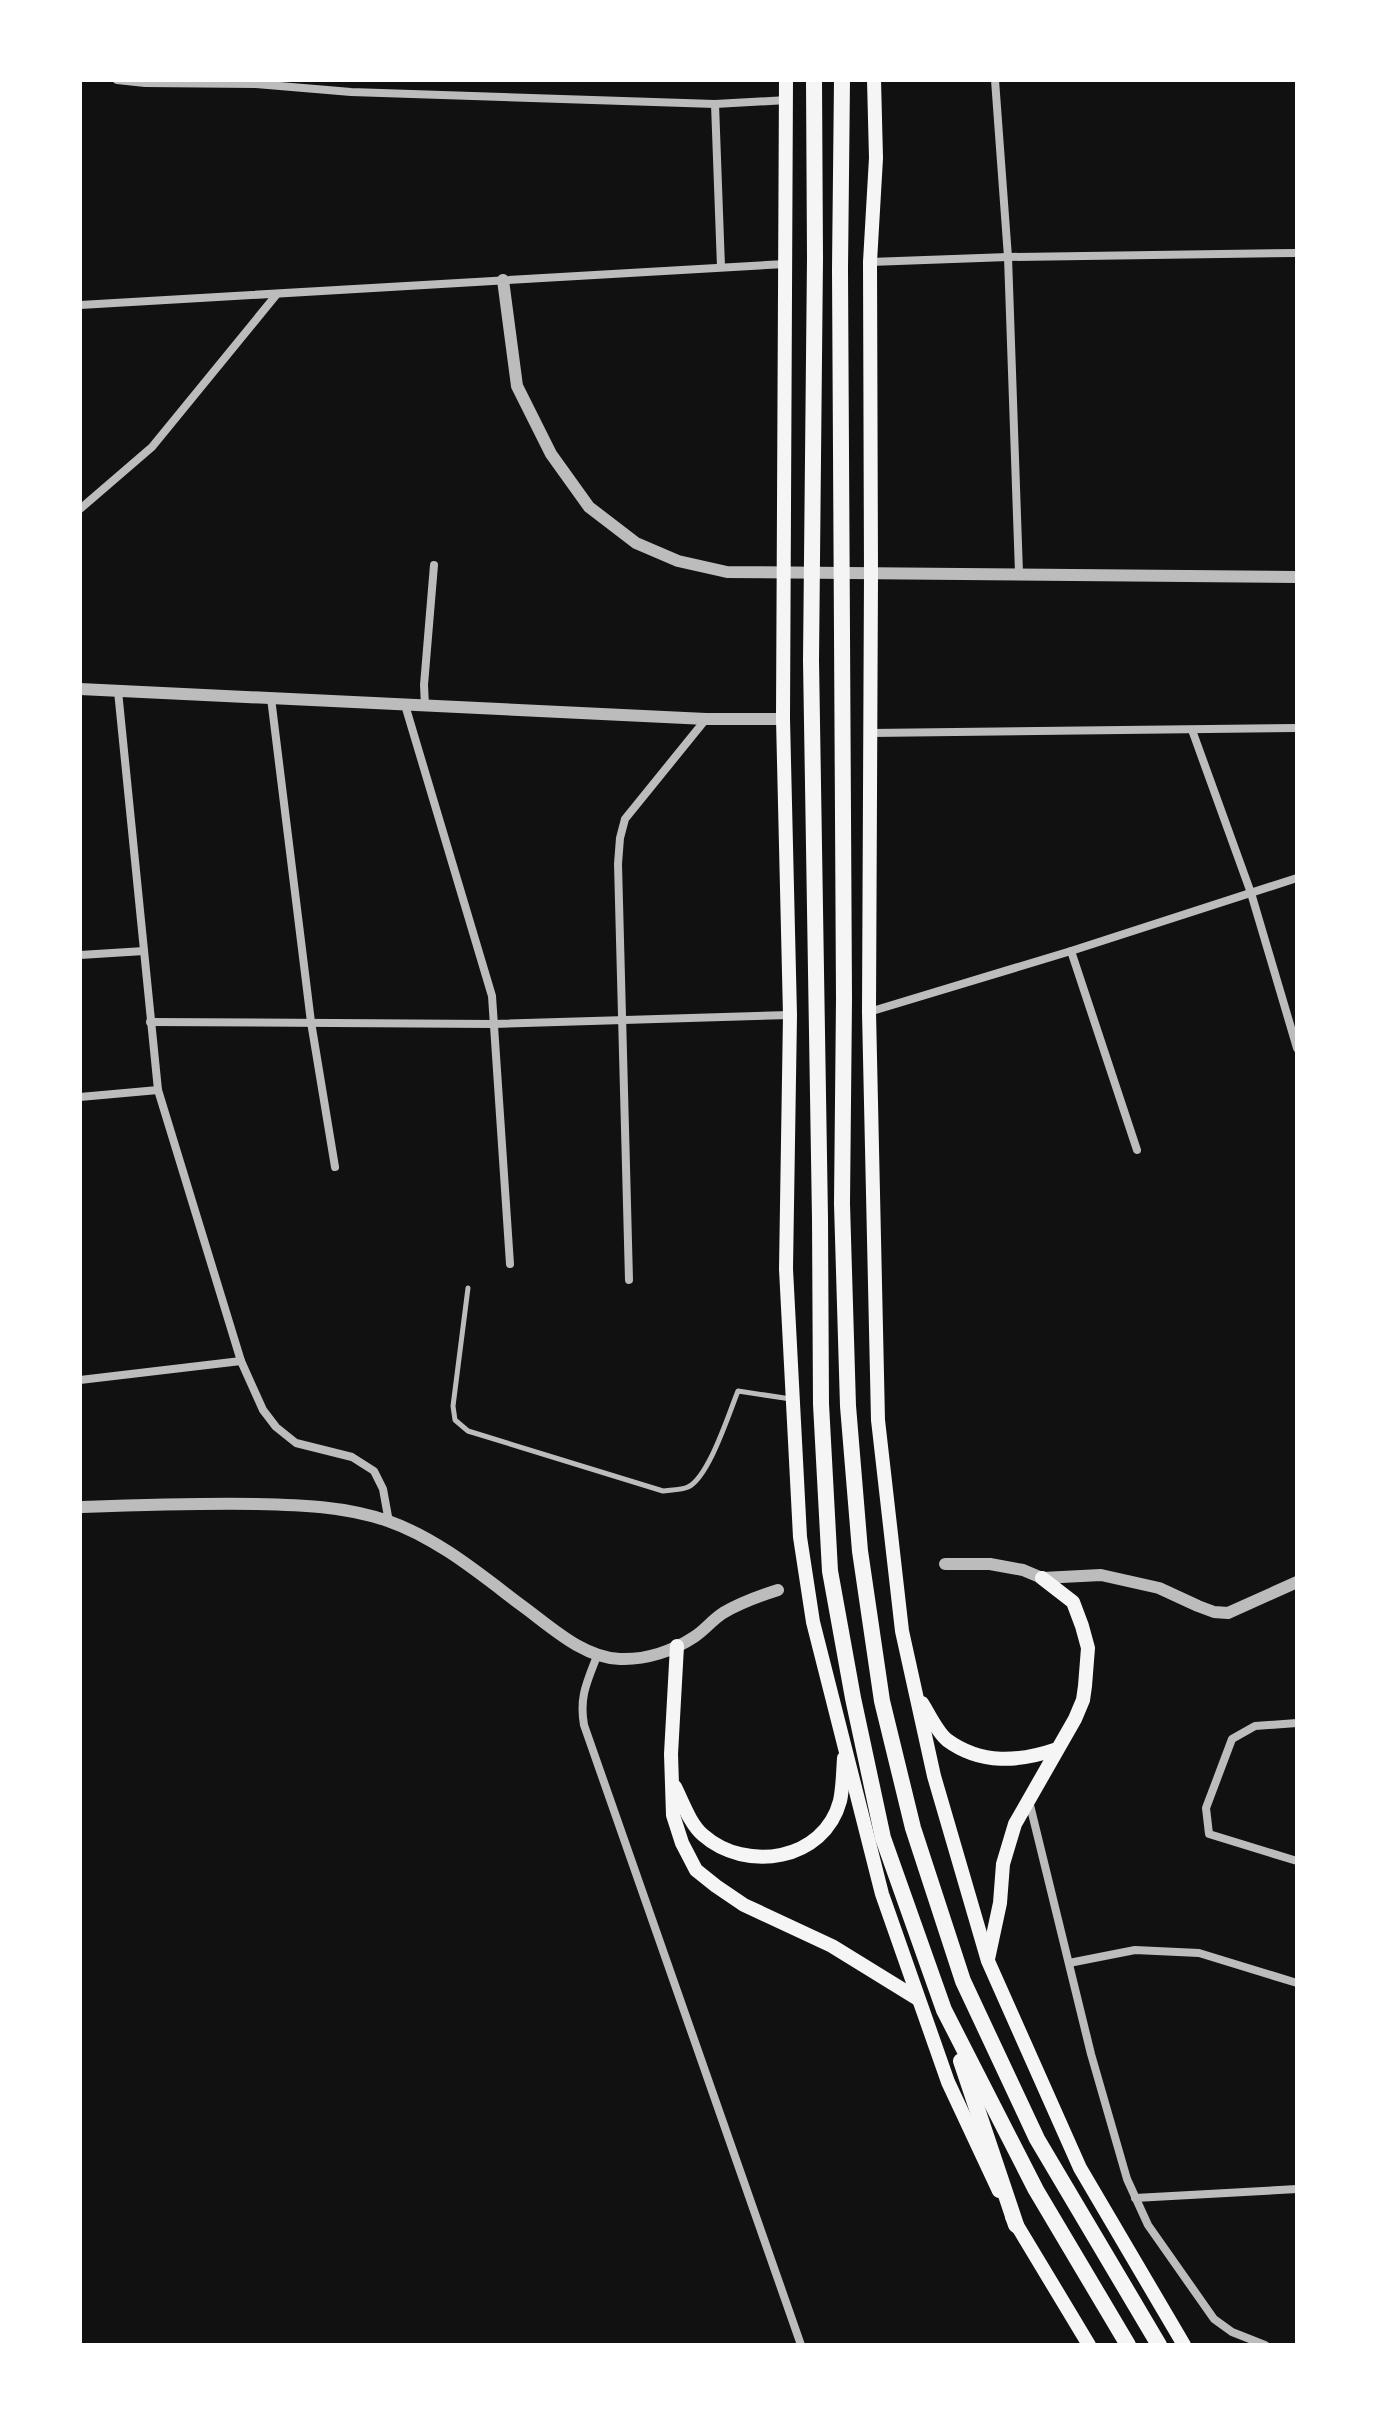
<svg xmlns="http://www.w3.org/2000/svg" width="1377" height="2425" font-family="Jost,sans-serif">
<style>
.lines{fill:none;stroke-linecap:round;stroke-linejoin:round}
.service{stroke:#bcbcbc;stroke-width:5}
.minor{stroke:#bcbcbc;stroke-width:8}
.tertiary{stroke:#bcbcbc;stroke-width:12}
.secondary{stroke:#f5f5f5;stroke-width:14}
.trunk{stroke:#f5f5f5;stroke-width:16}
</style>
<rect width="100%" height="100%" fill="#111"/>
<g class="lines">
<path class="service" d="M468 1288 453 1406 455 1420 468 1431 663 1491C670 1490 682 1490 688 1487 709 1477 729 1413 738 1391L791 1399"/>
<g class="minor">
<polyline points="117,80 145,83 256,84 351,92 715,104 787,100"/>
<polyline points="995,80 1008,257 1019,573"/>
<polyline points="715,104 721,267"/>
<polyline points="870,262 1008,257 1297,253"/>
<polyline points="80,305 785,264"/>
<polyline points="80,509 152,447 277,294"/>
<polyline points="118,691 158,1090 241,1361 263,1410 276,1427 296,1443 352,1457 374,1471 383,1489 389,1522"/>
<polyline points="271,698 311,1022 335,1167"/>
<polyline points="405,705 492,996 510,1264"/>
<polyline points="425,706 424,685 434,565"/>
<polyline points="1192,730 1251,893 1297,1048"/>
<polyline points="871,733 1297,728"/>
<polyline points="1071,951 1137,1150"/>
<polyline points="80,955 144,951"/>
<polyline points="869,1012 1071,951 1297,878"/>
<polyline points="150,1022 494,1024 790,1015"/>
<polyline points="80,1097 158,1090"/>
<polyline points="629,1280 618,864 620,838 625,819 706,719"/>
<polyline points="80,1380 241,1361"/>
<path d="M597 1656C587 1682 579 1697 584 1725L801 2345"/>
<polyline points="1297,1723 1255,1726 1232,1739 1206,1808 1209,1834 1297,1861"/>
<polyline points="1029,1801 1091,2054 1127,2179 1148,2225 1214,2319 1232,2332 1265,2345"/>
<polyline points="1069,1963 1135,1950 1199,1953 1297,1983"/>
<polyline points="1135,2198 1297,2189"/>
</g>
<g class="tertiary">
<polyline points="503,280 517,386 551,454 589,507 636,543 678,561 727,572 1297,577"/>
<polyline points="80,689 706,719 783,719"/>
<path d="M80 1507C139 1505 197 1503 256 1504 301 1505 344 1506 388 1521 437 1538 480 1574 521 1605 550 1626 583 1658 620 1659 646 1660 673 1651 694 1637 705 1630 712 1620 723 1613 740 1603 759 1596 778 1590"/>
<polyline points="945,1564 990,1564 1023,1570 1042,1578 1101,1575 1159,1588 1198,1606 1214,1612 1228,1613 1297,1582"/>
</g>
<g class="secondary">
<polyline points="786,80 783,719 790,1015 786,1269 800,1537 813,1622 882,1894 948,2082 999,2191"/>
<polyline points="874,80 876,158 870,262 871,574 869,1012 878,1420 902,1631 934,1776 988,1961 1080,2168 1184,2345"/>
<polyline points="677,1646 671,1754 673,1815 682,1843 696,1870 716,1886 744,1905 832,1946 918,1999"/>
<path d="M922 1703C929 1714 937 1732 947 1740 981 1765 1019 1762 1057 1749"/>
<path d="M675 1787C683 1803 690 1824 703 1835 746 1873 824 1861 840 1801 843 1787 843 1772 844 1758"/>
<polyline points="988,1959 1000,1903 1003,1864 1015,1824 1075,1719 1083,1700 1085,1686 1088,1648 1082,1626 1073,1602 1042,1578"/>
<polyline points="1012,2217 1089,2345"/>
</g>
<g class="trunk">
<polyline points="814,80 815,258 811,660 820,1219 821,1404 830,1571 853,1698 883,1838 944,2010 1036,2190 1128,2345"/>
<polyline points="842,80 840,269 844,999 842,1204 848,1406 860,1551 882,1701 913,1828 963,1981 1037,2139 1159,2345"/>
<polyline points="961,2061 1016,2225"/>
</g>
</g>
<rect width="1377" height="2425" fill="none" stroke="#ffffff" stroke-width="164"/>
</svg>
